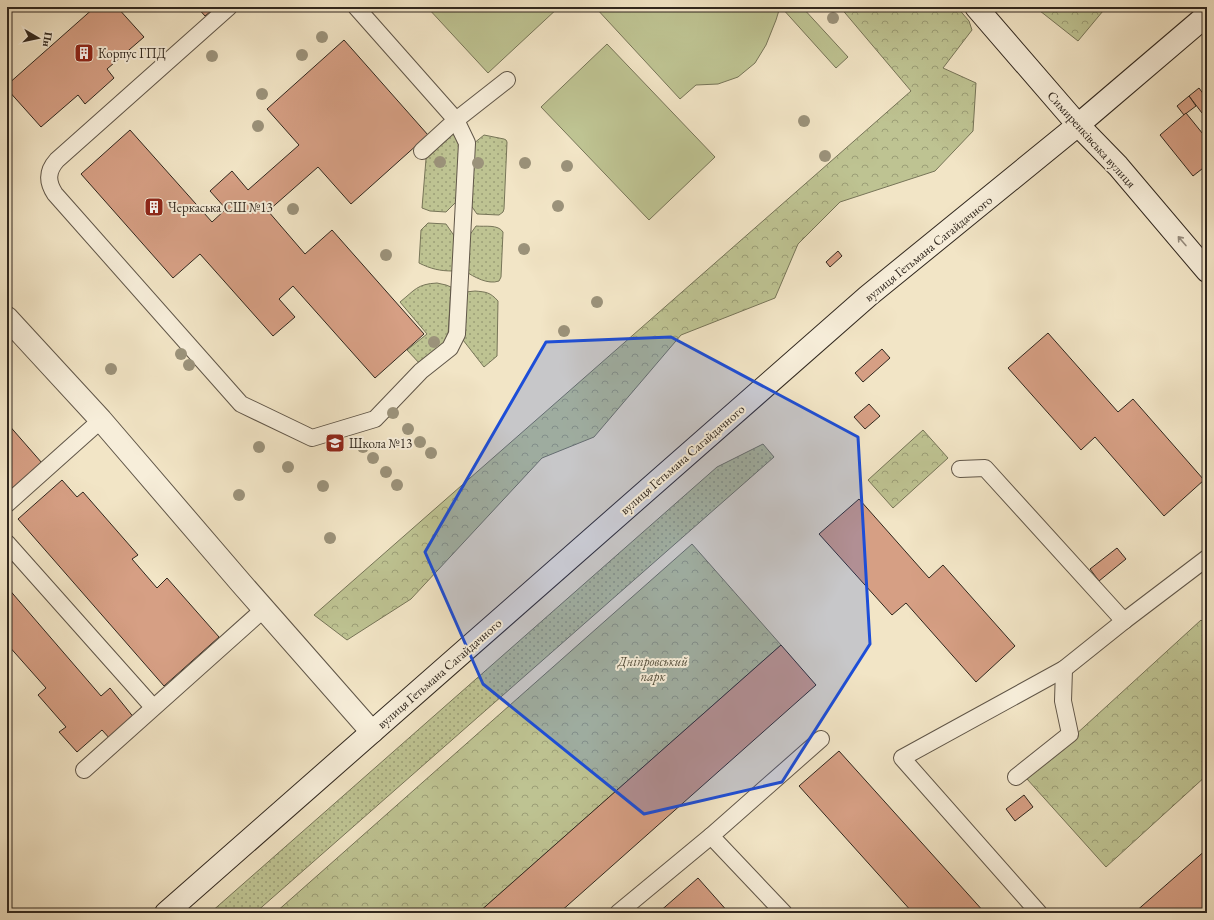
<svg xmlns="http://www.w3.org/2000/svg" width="1214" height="920" font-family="'EB Garamond',serif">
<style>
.grass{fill:url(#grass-dots);stroke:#777558}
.forest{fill:url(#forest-crowns);stroke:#777558}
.pitch{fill:#bec392;stroke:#777558}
.building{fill:#d69f84;stroke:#30271e}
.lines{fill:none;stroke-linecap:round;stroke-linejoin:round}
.lane-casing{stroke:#605648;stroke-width:18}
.street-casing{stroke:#605648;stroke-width:24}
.secondary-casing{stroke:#30271e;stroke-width:24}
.lane{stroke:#f7eeda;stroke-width:16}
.street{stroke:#f7eeda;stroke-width:22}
.secondary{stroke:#f7eeda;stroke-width:22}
.tree{fill:#9b927a}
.oneway{stroke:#948a7c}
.marked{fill:#1d4ed8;fill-opacity:0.2;stroke:#1d4ed8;stroke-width:3;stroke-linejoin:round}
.labels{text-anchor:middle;stroke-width:4;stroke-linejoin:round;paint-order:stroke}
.poi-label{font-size:13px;fill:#30271e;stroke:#f7eeda;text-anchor:start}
.street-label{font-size:13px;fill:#30271e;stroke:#f7eeda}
.park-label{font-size:13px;font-style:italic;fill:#544e3b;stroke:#f7eeda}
</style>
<defs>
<pattern id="grass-dots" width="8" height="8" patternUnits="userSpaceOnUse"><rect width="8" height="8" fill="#bec392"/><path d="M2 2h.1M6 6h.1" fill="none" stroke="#9b9e77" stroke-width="1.8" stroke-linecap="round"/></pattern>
<pattern id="forest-crowns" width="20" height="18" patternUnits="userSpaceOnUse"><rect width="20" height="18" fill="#bec392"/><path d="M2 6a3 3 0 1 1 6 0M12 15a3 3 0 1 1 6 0" fill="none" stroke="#9b9e77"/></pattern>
</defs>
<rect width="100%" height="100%" fill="#f2e5c6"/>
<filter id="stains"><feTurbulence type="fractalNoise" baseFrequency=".005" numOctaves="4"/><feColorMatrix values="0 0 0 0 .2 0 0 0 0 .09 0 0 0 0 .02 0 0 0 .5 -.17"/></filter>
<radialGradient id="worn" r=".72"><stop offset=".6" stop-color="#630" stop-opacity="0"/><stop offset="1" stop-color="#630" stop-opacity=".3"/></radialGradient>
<g class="grass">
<polygon points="453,134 460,144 457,201 446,212 430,211 422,208 426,159"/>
<polygon points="484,135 504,139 506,140 507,142 504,209 503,212 499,215 477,214 470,204 473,144"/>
<path d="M428 223 446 224 455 237 453 271C440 271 431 269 419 263L421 230Z"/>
<path d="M476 226C485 227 498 224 503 232L501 277 499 281C488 285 474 277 465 271L469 236Z"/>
<path d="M437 283 446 285 451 287 448 335 445 344 421 365 407 350 427 334 400 302C415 290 417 284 437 283Z"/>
<path d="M475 291C486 292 490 292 498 301L497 356 484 367 463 340 466 292Z"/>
<polygon points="763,444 774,457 255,913 210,913 717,467"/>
</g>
<g class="forest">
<polygon points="840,7 957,7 969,21 972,30 943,68 976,83 973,131 935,171 840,202 798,244 775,298 681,335 594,437 542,458 411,599 347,640 314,615 911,91"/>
<polygon points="1035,7 1099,7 1103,11 1078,41"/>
<polygon points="923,430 948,458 893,508 868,480"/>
<polygon points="692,544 781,645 478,913 275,913"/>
<polygon points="1201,620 1207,626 1207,775 1106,867 1027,779"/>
</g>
<g class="pitch">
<polygon points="427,7 559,7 488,73"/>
<polygon points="595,7 780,7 776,20 766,45 755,63 738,77 718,84 696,85 680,99"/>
<polygon points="781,7 802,7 848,57 836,68"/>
<polygon points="607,44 715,157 649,220 541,107"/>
</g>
<g class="building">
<polygon points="95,7 117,7 144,37 107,69 114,78 85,104 78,95 41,127 7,89 7,85"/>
<polygon points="197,7 216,7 205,16"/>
<polygon points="344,40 428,135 351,204 318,167 268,211 305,254 332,230 424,334 375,378 293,286 279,299 295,317 273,336 200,254 173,278 81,174 130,130 212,222 226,209 210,191 232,171 248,190 299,145 267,109"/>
<polygon points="1199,88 1207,99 1207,109 1202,113 1189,96"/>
<polygon points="1189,96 1196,106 1184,115 1177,106"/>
<polygon points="1186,113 1207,139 1207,165 1193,176 1160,135"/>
<polygon points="838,251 842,256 830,267 826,262"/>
<polygon points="1048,333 1118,412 1133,399 1204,480 1164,516 1095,437 1081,450 1008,368"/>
<polygon points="882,349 890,358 863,382 855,373"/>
<polygon points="869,404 880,416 865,429 854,417"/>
<polygon points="7,423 42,463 12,490 7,484"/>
<polygon points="62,480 77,497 83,492 138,555 132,559 157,588 167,578 219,637 164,686 18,519"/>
<polygon points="859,499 929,578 943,565 1015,646 976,682 906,603 892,615 819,534"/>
<polygon points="1117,548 1126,559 1099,581 1090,569"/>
<polygon points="7,587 101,696 110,688 135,719 111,740 102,730 77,752 59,732 66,727 38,695 46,688 7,644"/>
<polygon points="781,645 816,685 559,913 478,913"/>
<polygon points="839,751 985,913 913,913 799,786"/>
<polygon points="1024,795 1033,807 1015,821 1006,809"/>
<polygon points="1207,849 1207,913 1134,913"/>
<polygon points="698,878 729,913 658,913"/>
</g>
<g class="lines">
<defs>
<g id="lane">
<path d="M229 7 57 160C47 171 47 182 55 194L241 404 312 438 375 419 421 371 450 348 457 334 467 143 456 120 507 80"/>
<polyline points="356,7 456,120 422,151"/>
<polyline points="960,469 985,468 1124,621"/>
<polyline points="7,504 101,420"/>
<polyline points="7,543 153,707"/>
<polyline points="84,770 264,609"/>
<polyline points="1016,777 1070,734 1063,701 1064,669"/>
<polyline points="618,913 711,836"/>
<polyline points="784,913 711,836 821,739"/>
<polyline points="1039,913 902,758 1064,669 1124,621 1207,558"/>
</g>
<polyline id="street" points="7,318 101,420 241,583 372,732"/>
<g id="secondary">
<polyline points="976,7 1078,125 1118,166 1207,271"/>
<polyline points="166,913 868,296 1078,125 1207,15"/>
</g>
</defs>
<use href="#lane" class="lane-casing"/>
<use href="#street" class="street-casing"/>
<use href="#secondary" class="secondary-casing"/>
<use href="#lane" class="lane"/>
<use href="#street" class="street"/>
<use href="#secondary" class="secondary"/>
</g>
<g class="tree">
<circle cx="833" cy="18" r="6"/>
<circle cx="322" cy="37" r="6"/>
<circle cx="302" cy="55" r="6"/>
<circle cx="212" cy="56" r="6"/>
<circle cx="262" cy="94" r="6"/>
<circle cx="804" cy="121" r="6"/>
<circle cx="258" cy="126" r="6"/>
<circle cx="825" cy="156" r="6"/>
<circle cx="440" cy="162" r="6"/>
<circle cx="478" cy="163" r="6"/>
<circle cx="525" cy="163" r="6"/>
<circle cx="567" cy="166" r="6"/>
<circle cx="558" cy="206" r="6"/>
<circle cx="293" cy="209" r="6"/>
<circle cx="524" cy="249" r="6"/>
<circle cx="386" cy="255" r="6"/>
<circle cx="597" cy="302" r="6"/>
<circle cx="564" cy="331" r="6"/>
<circle cx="434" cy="342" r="6"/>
<circle cx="181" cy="354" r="6"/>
<circle cx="189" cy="365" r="6"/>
<circle cx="111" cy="369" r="6"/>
<circle cx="393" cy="413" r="6"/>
<circle cx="408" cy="429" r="6"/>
<circle cx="420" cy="442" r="6"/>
<circle cx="259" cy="447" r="6"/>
<circle cx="363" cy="447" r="6"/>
<circle cx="431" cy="453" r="6"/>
<circle cx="373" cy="458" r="6"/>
<circle cx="288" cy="467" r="6"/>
<circle cx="386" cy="472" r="6"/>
<circle cx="397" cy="485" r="6"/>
<circle cx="323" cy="486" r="6"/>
<circle cx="239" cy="495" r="6"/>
<circle cx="330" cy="538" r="6"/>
</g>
<defs><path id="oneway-shaft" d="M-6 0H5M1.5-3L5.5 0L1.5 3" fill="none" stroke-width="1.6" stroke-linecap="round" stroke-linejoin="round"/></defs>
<use class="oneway" href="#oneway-shaft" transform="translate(1182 241) rotate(-131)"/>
<path class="marked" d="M671 337 858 437 870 644 782 782 644 814 483 684 425 552 546 342Z"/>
<defs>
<symbol id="building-square" viewBox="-11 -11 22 22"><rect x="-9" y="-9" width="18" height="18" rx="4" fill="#8f2418" stroke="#f7eeda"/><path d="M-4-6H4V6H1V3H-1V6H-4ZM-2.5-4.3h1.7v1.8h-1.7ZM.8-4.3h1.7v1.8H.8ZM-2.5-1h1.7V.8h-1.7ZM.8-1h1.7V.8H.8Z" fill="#fff"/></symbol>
<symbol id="school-square" viewBox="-11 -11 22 22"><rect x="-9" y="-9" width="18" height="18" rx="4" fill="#8f2418" stroke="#f7eeda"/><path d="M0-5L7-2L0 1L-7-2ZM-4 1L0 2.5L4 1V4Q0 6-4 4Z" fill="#fff"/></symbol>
</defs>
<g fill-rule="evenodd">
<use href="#building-square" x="73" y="42" width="22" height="22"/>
<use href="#building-square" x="143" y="196" width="22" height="22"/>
<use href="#school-square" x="324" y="432" width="22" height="22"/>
</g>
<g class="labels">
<g class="poi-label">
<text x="98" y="58">Корпус ГПД</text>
<text x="168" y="212">Черкаська СШ №13</text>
<text x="349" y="448">Школа №13</text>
</g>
<g class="street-label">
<text transform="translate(1092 139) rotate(48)" y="5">Симиренківська вулиця</text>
<text transform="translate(928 248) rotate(-39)" y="5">вулиця Гетьмана Сагайдачного</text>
<text transform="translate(682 459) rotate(-41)" y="5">вулиця Гетьмана Сагайдачного</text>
<text transform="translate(439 673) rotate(-41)" y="5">вулиця Гетьмана Сагайдачного</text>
</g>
<g class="park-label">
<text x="653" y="666">Дніпровський<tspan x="653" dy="15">парк</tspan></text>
</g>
</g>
<rect width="1214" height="920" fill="none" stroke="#f2e5c6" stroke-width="24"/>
<rect x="8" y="8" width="1198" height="904" fill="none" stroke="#30271e" stroke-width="2"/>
<rect x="12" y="12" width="1190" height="896" fill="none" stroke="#30271e"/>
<g transform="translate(38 38) rotate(99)" stroke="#f7eeda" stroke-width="3" paint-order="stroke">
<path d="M0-3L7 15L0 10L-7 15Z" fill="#30271e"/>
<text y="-6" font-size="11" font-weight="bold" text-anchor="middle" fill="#30271e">Пн</text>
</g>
<rect width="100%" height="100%" filter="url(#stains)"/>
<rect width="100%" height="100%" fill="url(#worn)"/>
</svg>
